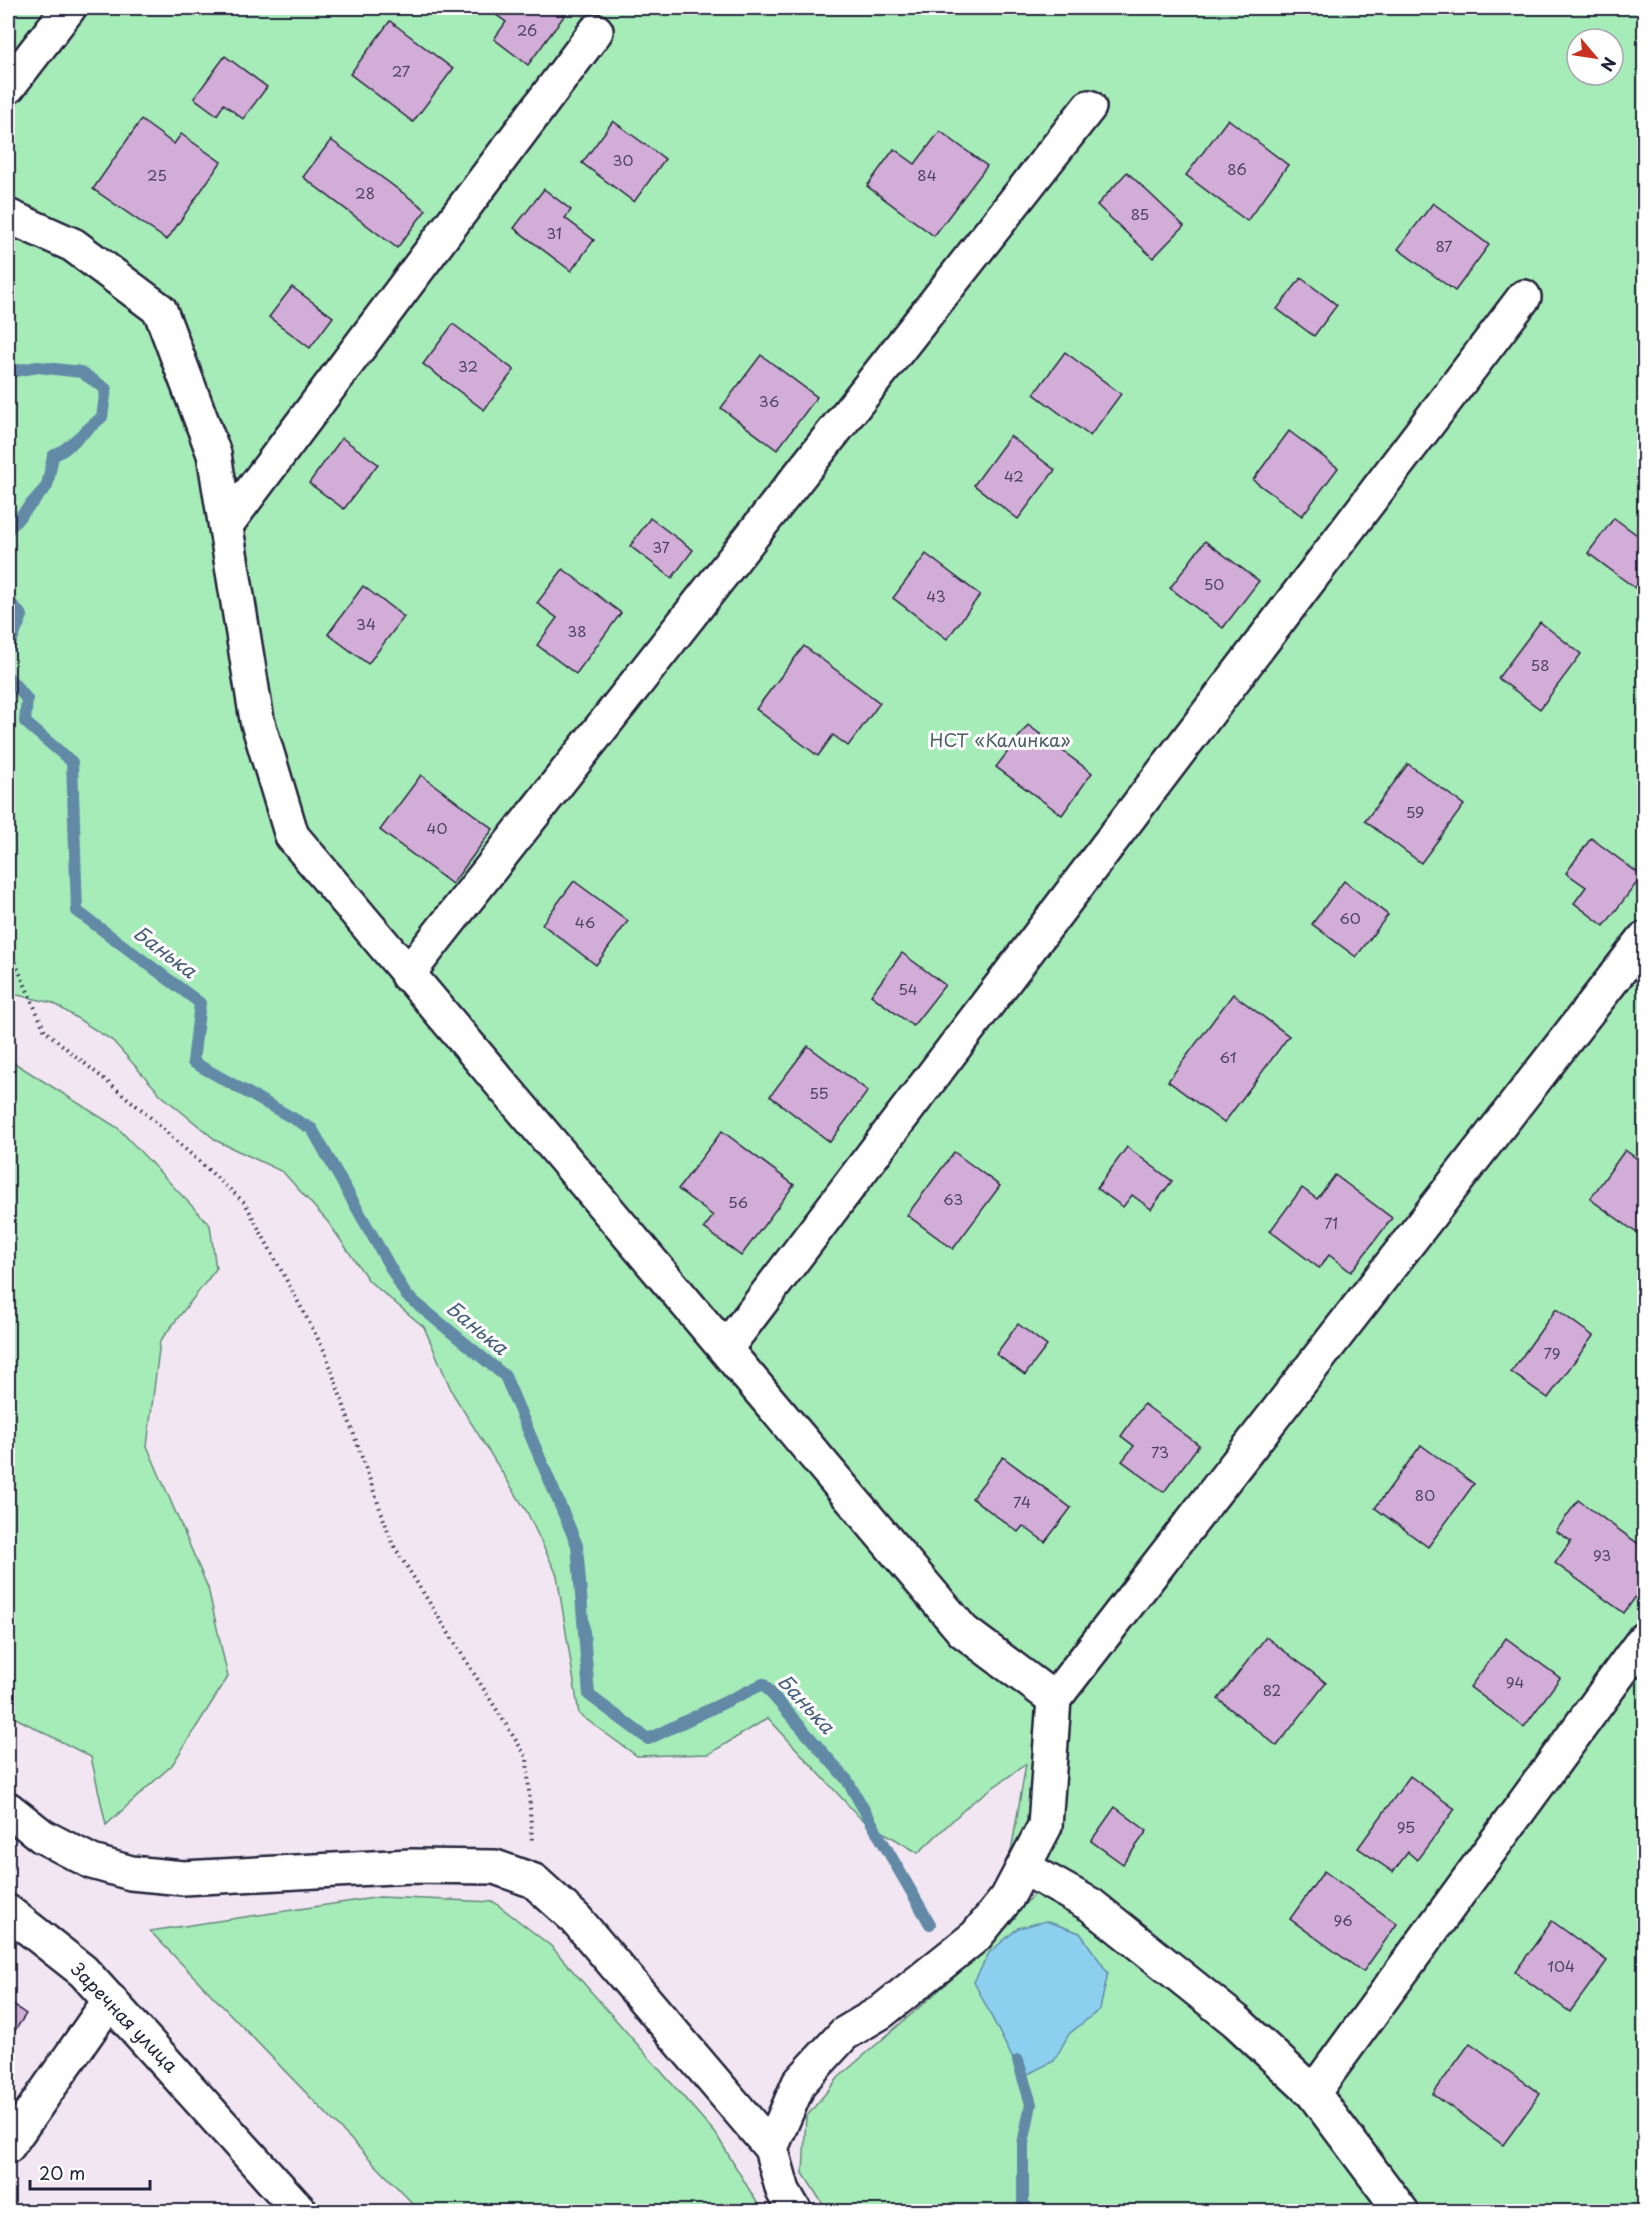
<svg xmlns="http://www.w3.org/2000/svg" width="1652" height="2219" font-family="'Playpen Sans',sans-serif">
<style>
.green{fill:#a6ecb8;stroke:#64877a;stroke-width:1.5;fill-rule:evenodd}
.water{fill:#8dcfef;stroke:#628aa7;stroke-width:1.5}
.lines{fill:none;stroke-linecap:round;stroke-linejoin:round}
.stream{stroke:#628aa7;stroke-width:12}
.building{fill:#d2add7;stroke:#22223b;stroke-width:1.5}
.minor-casing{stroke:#22223b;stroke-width:38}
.path{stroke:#22223b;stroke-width:4;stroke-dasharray:1.5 4.5;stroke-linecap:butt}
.minor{stroke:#fff;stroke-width:33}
.labels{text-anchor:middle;stroke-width:6;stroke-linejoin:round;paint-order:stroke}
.number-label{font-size:15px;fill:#4e4562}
.park-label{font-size:18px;fill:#4a5f60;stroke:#fff}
.street-label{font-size:18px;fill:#22223b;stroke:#fff}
.water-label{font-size:20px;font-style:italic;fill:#475f7a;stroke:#fff}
</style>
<rect width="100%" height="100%" fill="#f2e6f3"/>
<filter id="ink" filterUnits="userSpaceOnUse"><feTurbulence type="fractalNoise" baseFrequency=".0167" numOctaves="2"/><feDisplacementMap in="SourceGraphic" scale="12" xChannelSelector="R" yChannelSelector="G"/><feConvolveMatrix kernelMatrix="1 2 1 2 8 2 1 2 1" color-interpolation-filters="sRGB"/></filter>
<g filter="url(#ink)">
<g class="green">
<path d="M8 8H1644V2211H827L803 2173 806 2117 839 2077 976 1958 1035 1893 1006 1881 1026 1764 970 1804 918 1853 860 1818 768 1718 709 1754 637 1756 579 1714 557 1575 527 1512 453 1394 424 1327 369 1281 328 1222 283 1172 217 1141 161 1095 113 1041 53 1003 8 993ZM1577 39H1613V75H1577Z"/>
<polygon points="8,1059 118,1128 210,1225 216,1269 160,1341 147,1446 208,1588 228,1677 172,1765 106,1825 91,1757 8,1714"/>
<polygon points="380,1897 494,1902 551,1946 716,2134 762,2211 420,2211 150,1931"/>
</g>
<polygon class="water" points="1046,1921 1080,1933 1108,1973 1100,2009 1069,2034 1054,2061 1022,2077 974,1982 989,1953 1018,1928"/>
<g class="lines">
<g class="stream">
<polyline points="8,372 38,367 81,372 106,389 102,417 65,449 53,456 47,486 8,530"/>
<polyline points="8,600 22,616 8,649"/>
<polyline points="8,677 27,699 25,722 72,762 77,911 200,1003 193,1062 312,1129 406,1295 505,1376 577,1545 589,1695 648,1739 763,1684 847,1780 930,1924"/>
<polyline points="1018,2061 1031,2104 1023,2144 1023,2204 1033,2212"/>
</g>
</g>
<g class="building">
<polygon points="500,8 570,8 528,65 494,39 506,22 495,14"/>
<polygon points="390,21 453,69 413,122 350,74"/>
<polygon points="225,56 267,87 243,119 224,104 217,115 194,98"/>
<polygon points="1228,119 1288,165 1247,221 1186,175"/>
<polygon points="141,120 174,144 181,134 221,162 167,240 93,189"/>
<polygon points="613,121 665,159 634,202 582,163"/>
<polygon points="940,131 987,166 934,236 867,186 894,149 915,164"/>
<polygon points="331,140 426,210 397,248 303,177"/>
<polygon points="1127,172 1184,226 1153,258 1097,205"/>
<polygon points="544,189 571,210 565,218 594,240 571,271 514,228"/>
<polygon points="1433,203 1489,245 1455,291 1398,249"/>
<polygon points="1301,278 1337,305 1314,336 1277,309"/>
<polygon points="292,287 333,317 310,348 269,317"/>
<polygon points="453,324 514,370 484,410 423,364"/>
<polygon points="1065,352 1121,394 1090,436 1034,394"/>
<polygon points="761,355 817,397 777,450 721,408"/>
<polygon points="1289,431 1338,468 1302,516 1253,480"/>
<polygon points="1010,436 1055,470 1018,519 974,485"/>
<polygon points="342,438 378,464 344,509 309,483"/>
<polygon points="650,518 693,550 672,578 630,546"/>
<polygon points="1614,518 1644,540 1644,575 1635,588 1588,553"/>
<polygon points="1205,541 1259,581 1223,628 1170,588"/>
<polygon points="926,554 980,595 947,639 893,598"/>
<polygon points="563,569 621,613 576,674 537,645 557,618 537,603"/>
<polygon points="363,586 404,617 368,664 328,634"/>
<polygon points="1540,622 1581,654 1540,709 1498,678"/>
<polygon points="804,646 880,703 848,746 833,735 818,756 756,709"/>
<polygon points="1028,725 1092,773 1062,815 996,767"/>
<polygon points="1408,764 1464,805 1421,863 1365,821"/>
<polygon points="421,775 493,829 452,884 380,830"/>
<polygon points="1591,838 1642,876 1604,926 1574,903 1586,887 1566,873"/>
<polygon points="574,881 628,921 596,965 542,924"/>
<polygon points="1344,881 1388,915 1356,957 1312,924"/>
<polygon points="902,953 945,985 913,1026 871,995"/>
<polygon points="1233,994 1289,1036 1224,1123 1168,1081"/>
<polygon points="808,1046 868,1091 830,1142 770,1096"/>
<polygon points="722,1131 794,1185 741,1256 704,1228 713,1216 678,1189"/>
<polygon points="1127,1147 1172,1181 1151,1209 1132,1195 1123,1207 1097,1188"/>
<polygon points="1625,1150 1644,1164 1644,1231 1641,1236 1590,1199"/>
<polygon points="954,1152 1000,1186 953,1249 907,1215"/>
<polygon points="1335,1175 1392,1218 1351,1272 1329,1255 1319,1268 1270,1231 1302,1188 1317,1199"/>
<polygon points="1556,1309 1593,1336 1548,1398 1511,1372"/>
<polygon points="1018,1324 1047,1346 1025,1375 996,1354"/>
<polygon points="1144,1404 1199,1445 1164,1492 1122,1461 1134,1446 1121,1436"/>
<polygon points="1421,1445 1474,1484 1428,1547 1375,1508"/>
<polygon points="1003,1457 1071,1508 1045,1542 1023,1526 1018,1532 972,1498"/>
<polygon points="1578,1500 1644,1548 1644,1585 1624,1613 1555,1563 1571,1541 1556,1531"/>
<polygon points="1266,1637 1326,1683 1277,1746 1218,1699"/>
<polygon points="1506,1638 1560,1678 1524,1727 1470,1687"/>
<polygon points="1410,1776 1455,1809 1417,1860 1408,1852 1393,1872 1358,1848"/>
<polygon points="1115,1807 1147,1831 1123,1864 1091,1841"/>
<polygon points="1324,1871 1397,1924 1363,1972 1290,1919"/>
<polygon points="1552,1921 1607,1961 1570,2012 1515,1972"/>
<polygon points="8,2001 26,2014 8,2041"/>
<polygon points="1470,2043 1540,2094 1503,2145 1433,2094"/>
</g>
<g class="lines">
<defs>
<g id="minor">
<polyline points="8,87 69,8"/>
<polyline points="8,216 73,245 160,310 214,454 257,720 292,836 963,1631 1054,1699"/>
<polyline points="226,525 596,31"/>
<polyline points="407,975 1089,107"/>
<polyline points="726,1348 1524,297"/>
<polyline points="8,1809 42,1836 92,1862 131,1873 183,1878 411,1866 495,1867 534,1881 576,1919 771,2148"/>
<polyline points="1023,1867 1091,1905 1236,2021 1313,2093 1402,2212"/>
<polyline points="8,1912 83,1971 301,2212"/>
<polyline points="1313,2093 1644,1639"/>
<polyline points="8,2146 110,2000"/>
<polyline points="795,2212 783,2191 771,2148 799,2083 844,2034 881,2012 976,1936 1007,1898 1045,1826 1054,1699 1644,939"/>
</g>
</defs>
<use href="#minor" class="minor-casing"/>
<polyline class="path" points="8,946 45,1031 142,1110 245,1203 325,1352 392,1543 527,1758 532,1841"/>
<use href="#minor" class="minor"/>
</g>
</g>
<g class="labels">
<g class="number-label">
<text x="527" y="36">26</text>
<text x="401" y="77">27</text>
<text x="623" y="166">30</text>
<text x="1237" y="175">86</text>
<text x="157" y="181">25</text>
<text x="927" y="181">84</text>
<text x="365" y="199">28</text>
<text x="1140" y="220">85</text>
<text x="554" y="239">31</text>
<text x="1444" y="252">87</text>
<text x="468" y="372">32</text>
<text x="769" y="407">36</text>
<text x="1014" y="482">42</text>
<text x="661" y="553">37</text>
<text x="1214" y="590">50</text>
<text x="936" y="602">43</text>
<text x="366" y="630">34</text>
<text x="577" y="637">38</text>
<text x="1540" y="671">58</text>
<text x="1415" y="818">59</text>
<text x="437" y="834">40</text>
<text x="1350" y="924">60</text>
<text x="585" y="928">46</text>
<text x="908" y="995">54</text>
<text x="1228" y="1063">61</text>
<text x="819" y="1099">55</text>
<text x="953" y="1205">63</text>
<text x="738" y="1208">56</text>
<text x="1331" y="1229">71</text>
<text x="1552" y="1359">79</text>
<text x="1160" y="1458">73</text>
<text x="1425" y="1501">80</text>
<text x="1022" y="1508">74</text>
<text x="1602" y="1561">93</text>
<text x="1515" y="1688">94</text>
<text x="1272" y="1696">82</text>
<text x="1406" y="1833">95</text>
<text x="1343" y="1926">96</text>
<text x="1561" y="1972">104</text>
</g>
<g class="park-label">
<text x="1000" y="747">НСТ «Калинка»</text>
</g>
<g class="street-label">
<text transform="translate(124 2018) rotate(46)" y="6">Заречная улица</text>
</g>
<g class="water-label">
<text transform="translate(165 952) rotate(37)" y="7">Банька</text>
<text transform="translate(477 1328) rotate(39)" y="7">Банька</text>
<text transform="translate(806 1704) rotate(47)" y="7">Банька</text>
</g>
</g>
<rect width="1652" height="2219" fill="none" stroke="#fff" stroke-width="30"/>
<rect x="15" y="15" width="1622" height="2189" fill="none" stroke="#22223b" stroke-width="2" filter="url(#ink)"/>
<g transform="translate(1595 57) rotate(119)"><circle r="28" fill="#ffffff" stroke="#a7a7b1" stroke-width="1.5"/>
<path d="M0-4.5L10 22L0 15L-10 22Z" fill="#c8321e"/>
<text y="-9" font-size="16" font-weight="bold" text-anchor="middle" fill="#22223b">N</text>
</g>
<path d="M30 2180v9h120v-9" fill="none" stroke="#22223b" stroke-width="3"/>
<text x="39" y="2180" font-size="18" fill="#22223b" stroke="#ffffff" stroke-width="4.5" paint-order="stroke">20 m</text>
</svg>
